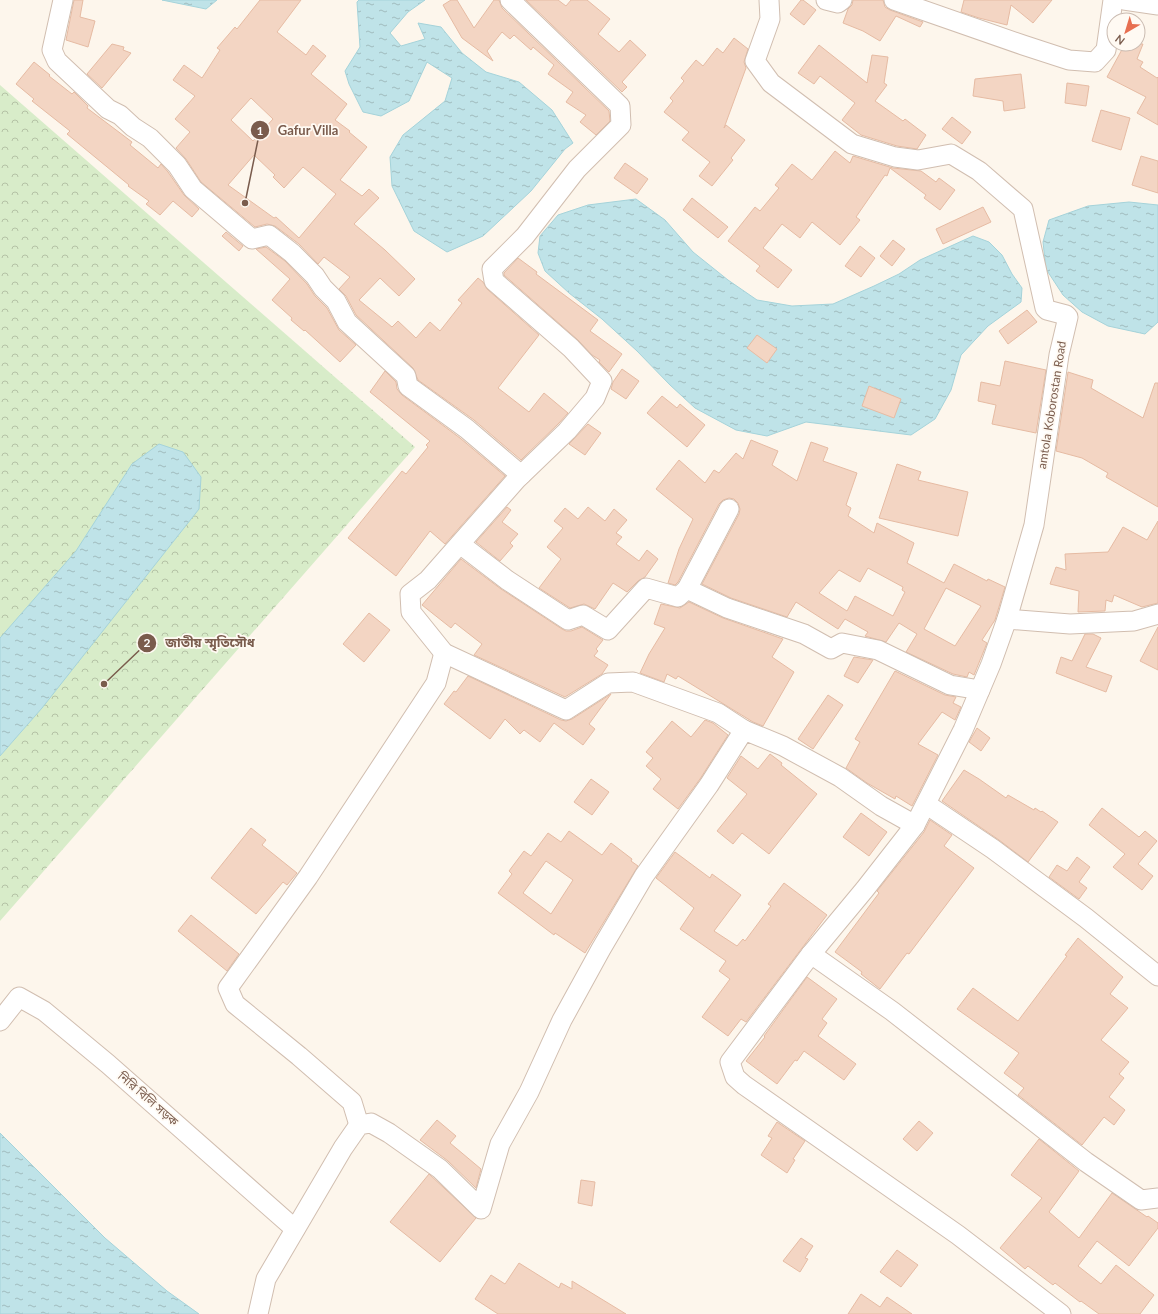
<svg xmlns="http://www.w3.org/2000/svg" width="1158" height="1314" font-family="Lato,'Noto Sans Bengali',sans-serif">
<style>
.park{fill:url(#park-crowns)}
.water{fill:url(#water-ripples);stroke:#a5d3da}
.building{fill:#f3d5c3;stroke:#e6bba3;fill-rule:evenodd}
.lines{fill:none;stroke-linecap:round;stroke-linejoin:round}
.street-casing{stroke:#d1beb0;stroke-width:21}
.street{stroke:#fff;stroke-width:19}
.labels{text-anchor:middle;stroke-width:3.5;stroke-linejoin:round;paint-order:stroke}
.street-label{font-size:12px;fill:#7a5c4d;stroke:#fffaf3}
.leader{fill:none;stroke:#7a5c4d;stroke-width:1.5}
.callout-dot{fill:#7a5c4d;stroke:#fffaf3;stroke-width:1.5}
.mark-label{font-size:12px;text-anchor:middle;font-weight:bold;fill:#fff}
.callout-label{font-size:13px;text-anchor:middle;font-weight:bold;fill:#7a5c4d;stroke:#fffaf3;stroke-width:3.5;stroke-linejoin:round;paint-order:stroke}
</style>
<defs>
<pattern id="park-crowns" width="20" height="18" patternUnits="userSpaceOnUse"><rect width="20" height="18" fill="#d8ecc9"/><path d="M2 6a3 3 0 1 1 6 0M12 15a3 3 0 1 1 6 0" fill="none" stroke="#b4c2a5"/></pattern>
<pattern id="water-ripples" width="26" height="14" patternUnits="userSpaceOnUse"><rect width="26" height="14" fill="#bfe3e8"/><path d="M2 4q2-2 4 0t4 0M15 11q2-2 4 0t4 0" fill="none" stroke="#a0bbbe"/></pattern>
</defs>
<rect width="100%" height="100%" fill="#fdf6ec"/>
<polygon class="park" points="0,85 415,447 0,921"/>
<g class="water">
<polygon points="162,0 217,0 206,9"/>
<polygon points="359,0 425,0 408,12 390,33 401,46 425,39 418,23 441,27 462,53 486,72 519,82 552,110 573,143 565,149 531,191 483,236 447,252 414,231 392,186 390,157 403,135 445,101 452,78 427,62 409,101 381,116 363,112 349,84 345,71 360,47 357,2"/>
<polygon points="636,199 665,220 693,252 728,280 757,300 792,306 833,304 874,286 899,274 920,260 973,236 989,242 1002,255 1012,274 1022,288 1021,302 988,326 961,355 951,390 935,419 911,435 806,422 767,436 736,430 695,408 670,385 637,351 602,319 569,293 545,271 538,253 540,236 558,215 588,205"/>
<polygon points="1129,202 1158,205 1158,322 1145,334 1108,326 1082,312 1063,295 1046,269 1043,242 1049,220 1088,206"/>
<polygon points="159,444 183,452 201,477 199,509 42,708 0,756 0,638 76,551 132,464"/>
<polygon points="0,1133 105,1238 167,1291 199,1314 0,1314"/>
</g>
<g class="building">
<polygon points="74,0 83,0 80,17 95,21 88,47 66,40"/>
<path d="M260 0H301L277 32 306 55 313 45 326 56 311 74 347 104 335 120 350 131 349 132 367 147 340 180 362 196 369 189 379 198 354 224 385 250 415 279 399 296 380 278 359 300 392 327 398 321 416 338 430 322 440 331 462 303 458 300 478 278 483 282 487 289 539 335 498 388 529 412 544 393 568 413 559 423 521 460 474 420 418 380 413 368 356 315 346 296 339 289 350 277 324 257 318 264 299 244 275 226 267 224 255 227 201 182 186 159 176 148 190 132 175 119 195 96 173 80 184 65 202 78 220 50 217 48 235 27 237 29ZM251 98 273 119 253 141 231 120ZM254 155 275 175 273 177 284 188 303 167 336 194 299 238 276 217 274 218 228 185Z"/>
<polygon points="451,0 457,0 474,28 494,0 499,0 502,8 609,111 610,121 596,135 580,122 586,115 566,102 573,92 548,74 554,65 533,47 531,50 514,35 510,39 502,32 487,51 493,61 462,38 443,5"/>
<polygon points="526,0 558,0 566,6 571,0 587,0 610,19 598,34 619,52 630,40 646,55 622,82 627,87 622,92"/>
<polygon points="801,0 803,0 816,10 804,25 790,14"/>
<polygon points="853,0 883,0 885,7 890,10 923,22 920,27 896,16 880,41 863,31 843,23 848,9 852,5"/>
<polygon points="964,0 1052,0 1033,23 1011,5 1007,25 979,18 961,12"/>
<polygon points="734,38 748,49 744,62 746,68 724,128 726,125 745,140 731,158 733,160 712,186 699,176 710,162 682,140 689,132 664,112 673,101 670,98 684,81 681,78 696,60 703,66 717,48 723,53"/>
<polygon points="112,44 124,47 123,50 131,53 102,88 87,74"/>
<polygon points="1125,44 1143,44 1137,59 1143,62 1140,67 1157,78 1158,77 1158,125 1137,113 1146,97 1107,77"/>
<polygon points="819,45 867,83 872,55 888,57 884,83 887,85 875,101 903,121 905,119 926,135 917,149 897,146 861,135 842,120 855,103 820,76 814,84 798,73"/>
<polygon points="34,62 50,75 49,76 72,94 74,92 88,106 87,108 132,142 130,145 158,168 161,164 168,172 184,195 199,209 192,217 173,201 160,215 146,204 149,201 128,186 129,185 67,134 70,131 32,101 34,99 16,84"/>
<polygon points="1021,74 1025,108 1004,111 1003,101 973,96 975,79"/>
<polygon points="1067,83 1089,86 1086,106 1065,103"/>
<polygon points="1101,110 1130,118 1121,150 1092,141"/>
<polygon points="952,117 971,132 962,144 942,129"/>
<polygon points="835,151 850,163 853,156 893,168 921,171 936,182 939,178 955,190 940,210 924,198 926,195 890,168 887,176 885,175 856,217 860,220 840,245 812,222 800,238 782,224 763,248 792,270 778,288 756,271 760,266 728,241 755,207 760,211 779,188 775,185 792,164 812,180"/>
<polygon points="1141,156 1158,161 1158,193 1132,185"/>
<polygon points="625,163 648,179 637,194 614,178"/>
<polygon points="692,198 728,227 718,238 683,210"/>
<polygon points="983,207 991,222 943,244 936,229"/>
<polygon points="226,232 243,246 239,251 222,236"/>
<polygon points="893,240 905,249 892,266 880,256"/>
<polygon points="860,246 875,258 861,277 845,266"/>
<polygon points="266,247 285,261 307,284 315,296 327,308 339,330 356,345 340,362 305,330 304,331 291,320 292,318 272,300 290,279 256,249"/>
<polygon points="518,258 537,272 536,274 598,320 590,331 622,354 609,372 599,362 600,360 592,355 578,340 504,275 504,273"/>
<polygon points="1027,310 1037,322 1008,344 999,331"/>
<polygon points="757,335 777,349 767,363 747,348"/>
<polygon points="1005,361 1046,370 1036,433 992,424 996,405 978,401 981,382 1000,386"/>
<polygon points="622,369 639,381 626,399 611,389 613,382"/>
<polygon points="385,371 396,382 397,389 402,395 460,438 505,476 445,544 430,531 396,576 348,538 402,471 406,474 428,447 426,445 430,441 370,392"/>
<polygon points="1068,372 1093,380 1091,388 1143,418 1155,383 1158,383 1158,507 1106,477 1108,473 1082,458 1056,451"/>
<polygon points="869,386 901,399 894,418 862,406"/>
<polygon points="662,396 677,408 680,404 705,425 687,447 647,413"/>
<polygon points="588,424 601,433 585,455 569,444"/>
<path d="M751 440 778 451 772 465 797 481 811 442 828 448 823 461 857 473 846 505 851 508 848 516 874 533 877 523 914 543 907 563 944 583 954 564 987 581 988 579 1005 587 995 620 982 640 987 643 974 675 969 672 967 677 953 674 906 652 917 634 899 623 886 642 865 636 868 632 845 619 838 629 796 602 787 617 731 598 702 584 739 514 740 509 738 503 734 499 729 498 723 500 719 504 678 582 675 585 668 583 679 549 693 519 656 489 679 460 705 483 714 470 719 473 736 453 743 459ZM868 568 903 587 902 590 905 592 893 616 855 596 847 611 819 593 839 570 860 582ZM946 588 981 606 955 646 924 629Z"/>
<polygon points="897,464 921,472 918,480 968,492 958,536 879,518"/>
<polygon points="507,507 511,510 502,522 518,534 510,543 513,546 500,561 476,542"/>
<polygon points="588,507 605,521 614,509 627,520 616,533 622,537 616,544 639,561 647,550 658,559 645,577 638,581 627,592 613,583 595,609 584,604 570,608 539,588 561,559 547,547 563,528 554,521 565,508 578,519"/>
<polygon points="1158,521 1158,603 1142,607 1114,595 1112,602 1106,600 1105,611 1078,612 1079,591 1050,584 1056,567 1066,570 1065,554 1108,552 1123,527 1147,540"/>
<polygon points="461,559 501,589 562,629 566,631 571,631 582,627 603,640 596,649 598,651 594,656 608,665 602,674 565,697 474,655 482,644 455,623 451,628 422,605"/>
<polygon points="689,602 723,618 783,639 772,657 794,672 763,726 753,722 678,676 676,679 667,674 664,682 640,673 649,654 665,628 654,624 661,604 680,608"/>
<polygon points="369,613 390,630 364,662 343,644"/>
<polygon points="1158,627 1158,670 1140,661"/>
<polygon points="1085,634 1093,634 1101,638 1086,667 1112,676 1106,692 1056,673 1061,657 1072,661"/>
<polygon points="854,657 873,660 858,683 844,676"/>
<polygon points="895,671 945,695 956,697 953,703 961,707 955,720 942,712 918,744 938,755 912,806 896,796 895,799 867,783 846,768 860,742 855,739"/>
<polygon points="468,676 561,720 566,721 572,719 611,694 589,724 595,729 583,745 554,723 540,742 524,730 520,734 505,719 490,739 444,704 454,691 456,692"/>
<polygon points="828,695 843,705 813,749 798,739"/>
<polygon points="705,720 713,723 728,735 700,779 678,809 653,789 661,779 646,766 653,758 646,752 672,721 691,737"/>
<polygon points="977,728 990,738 981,751 969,742"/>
<polygon points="770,754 782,763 781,765 817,794 769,854 742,833 733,844 717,831 747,794 727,778 741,756 758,769"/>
<polygon points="964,770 979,779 1006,798 1008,795 1034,810 1035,808 1041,812 1042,811 1058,822 1028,862 999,840 942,801"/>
<polygon points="591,779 609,792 592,815 574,802"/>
<polygon points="1102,808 1139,837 1145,831 1157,841 1138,864 1153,876 1142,890 1113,867 1125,854 1089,825"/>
<polygon points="861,813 887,832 869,856 843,837"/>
<polygon points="930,820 952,835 944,846 974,868 909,954 907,953 880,989 861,974 862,972 835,952 879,893 877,891 924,832"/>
<polygon points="251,828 266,840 262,845 297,873 287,885 283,882 256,914 211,878"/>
<path d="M569 831 602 855 611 843 632 859 631 861 638 866 585 953 555 933 554 935 498 893 512 874 509 871 524 851 531 856 548 833 561 842ZM546 861 573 880 551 914 523 893Z"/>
<polygon points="675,852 710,878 712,874 741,895 714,931 737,946 743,939 745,941 771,906 768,904 784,883 827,915 746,1022 741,1019 728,1036 702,1017 730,979 719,971 726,961 680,929 694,908 656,878"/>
<polygon points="1077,857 1090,867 1079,882 1087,888 1079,899 1049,877 1057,865 1067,871"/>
<polygon points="191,915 239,954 227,971 178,931"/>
<polygon points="1078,938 1123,977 1110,994 1128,1008 1101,1040 1129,1062 1119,1074 1124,1078 1109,1097 1125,1110 1114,1125 1104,1117 1082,1145 1018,1095 1024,1088 1004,1073 1019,1053 957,1009 973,988 1018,1021 1067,956 1065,955"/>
<polygon points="807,977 837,999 822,1019 827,1023 818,1036 856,1064 844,1080 804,1051 797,1061 795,1060 777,1084 746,1061 765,1037 764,1036"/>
<polygon points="437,1120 456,1136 450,1143 481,1169 476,1188 448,1161 420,1140"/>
<polygon points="919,1121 933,1133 917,1151 903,1139"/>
<polygon points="777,1122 805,1141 793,1159 795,1160 787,1173 761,1155 772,1138 768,1136"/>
<polygon points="1039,1139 1079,1171 1049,1212 1079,1238 1112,1193 1147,1217 1148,1216 1158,1223 1158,1228 1129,1266 1097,1241 1078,1266 1101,1284 1116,1265 1154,1295 1140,1314 1099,1314 1081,1301 1080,1302 1055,1283 1053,1285 1028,1266 1025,1269 1000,1248 1042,1198 1011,1175"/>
<polygon points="429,1174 476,1218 440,1262 390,1222"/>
<polygon points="581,1180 595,1182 592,1206 578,1203"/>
<polygon points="801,1238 813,1246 805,1258 808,1259 800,1272 783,1261"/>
<polygon points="897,1250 918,1265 901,1287 880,1272"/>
<polygon points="519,1263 559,1288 561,1283 572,1289 572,1281 626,1314 498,1314 475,1299 491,1275 505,1284"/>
<polygon points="861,1294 880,1307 887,1297 912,1314 848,1314"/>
</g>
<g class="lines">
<defs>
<g id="street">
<polyline points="63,0 52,50 57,61 108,109 120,115 133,127 150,138 177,165 193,189 252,239 269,235 292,253 315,276 323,288 336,301 347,322 406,376 408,386 467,429 521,475"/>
<polyline points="510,0 620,106 621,125 577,169 525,236 492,269 494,281 571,348 602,381 595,398 567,431 516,480 428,580 410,594 411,612 444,653 566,710 608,683 633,682 718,713 744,730"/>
<polyline points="769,0 770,19 755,61 771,83 852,144 895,157 918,160 951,154 979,171 1023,209 1045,308 1047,310 1066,315 1068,317 1059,355 1034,525 1007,619 991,664 963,730 915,825 865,889 811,954 730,1062 735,1077 744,1085 958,1235 1061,1314"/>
<polyline points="826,0 838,3 842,0"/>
<polyline points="894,0 1023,45 1069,60 1095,62 1106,50 1113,0"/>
<polyline points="1124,0 1158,5"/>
<polyline points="460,544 507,580 568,620 583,615 608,630 646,588 678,597 687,589 727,608 804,634 831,649 842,643 878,650 950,685 980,690"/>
<polyline points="687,589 729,509"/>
<polyline points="1007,619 1070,624 1134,621 1158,614"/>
<polyline points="926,804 993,849 1086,918 1158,976"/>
<polyline points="811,954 892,1011 1086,1162 1141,1200 1158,1198"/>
<polyline points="0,1021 19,997 44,1011 108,1064 295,1229"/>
<polyline points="359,1125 352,1102 299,1056 235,1004 228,988 308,877 436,683 444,653"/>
<polyline points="258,1314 266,1279 343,1148 359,1125 371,1123 389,1133 440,1169 481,1209 500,1144 529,1092 562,1020 601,949 644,876 709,785 744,730 783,746 840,777 881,806 915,825"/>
</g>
</defs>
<use href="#street" class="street-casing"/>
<use href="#street" class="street"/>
</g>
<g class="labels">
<g class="street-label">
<text transform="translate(1052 405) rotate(-81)" y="4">amtola Koborostan Road</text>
<text transform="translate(148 1099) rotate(41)" y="4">নিরি বিলি সড়ক</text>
</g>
</g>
<path class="leader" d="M245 203L260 130M104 684L147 643"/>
<g class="callout-dot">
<circle cx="245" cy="203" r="4"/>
<circle cx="104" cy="684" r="4"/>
<circle cx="260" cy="130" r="10"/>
<circle cx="147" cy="643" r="10"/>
</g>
<g class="mark-label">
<text x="260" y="135">1</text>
<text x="147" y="647">2</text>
</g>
<g class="callout-label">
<text x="308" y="135">Gafur Villa</text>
<text x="210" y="647">জাতীয় স্মৃতিসৌধ</text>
</g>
<g transform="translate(1126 32) rotate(218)"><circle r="19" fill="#fffaf3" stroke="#cabbb1"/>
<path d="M0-3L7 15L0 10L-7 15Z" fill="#e76f51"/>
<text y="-6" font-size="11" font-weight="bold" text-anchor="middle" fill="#7a5c4d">N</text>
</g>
</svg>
